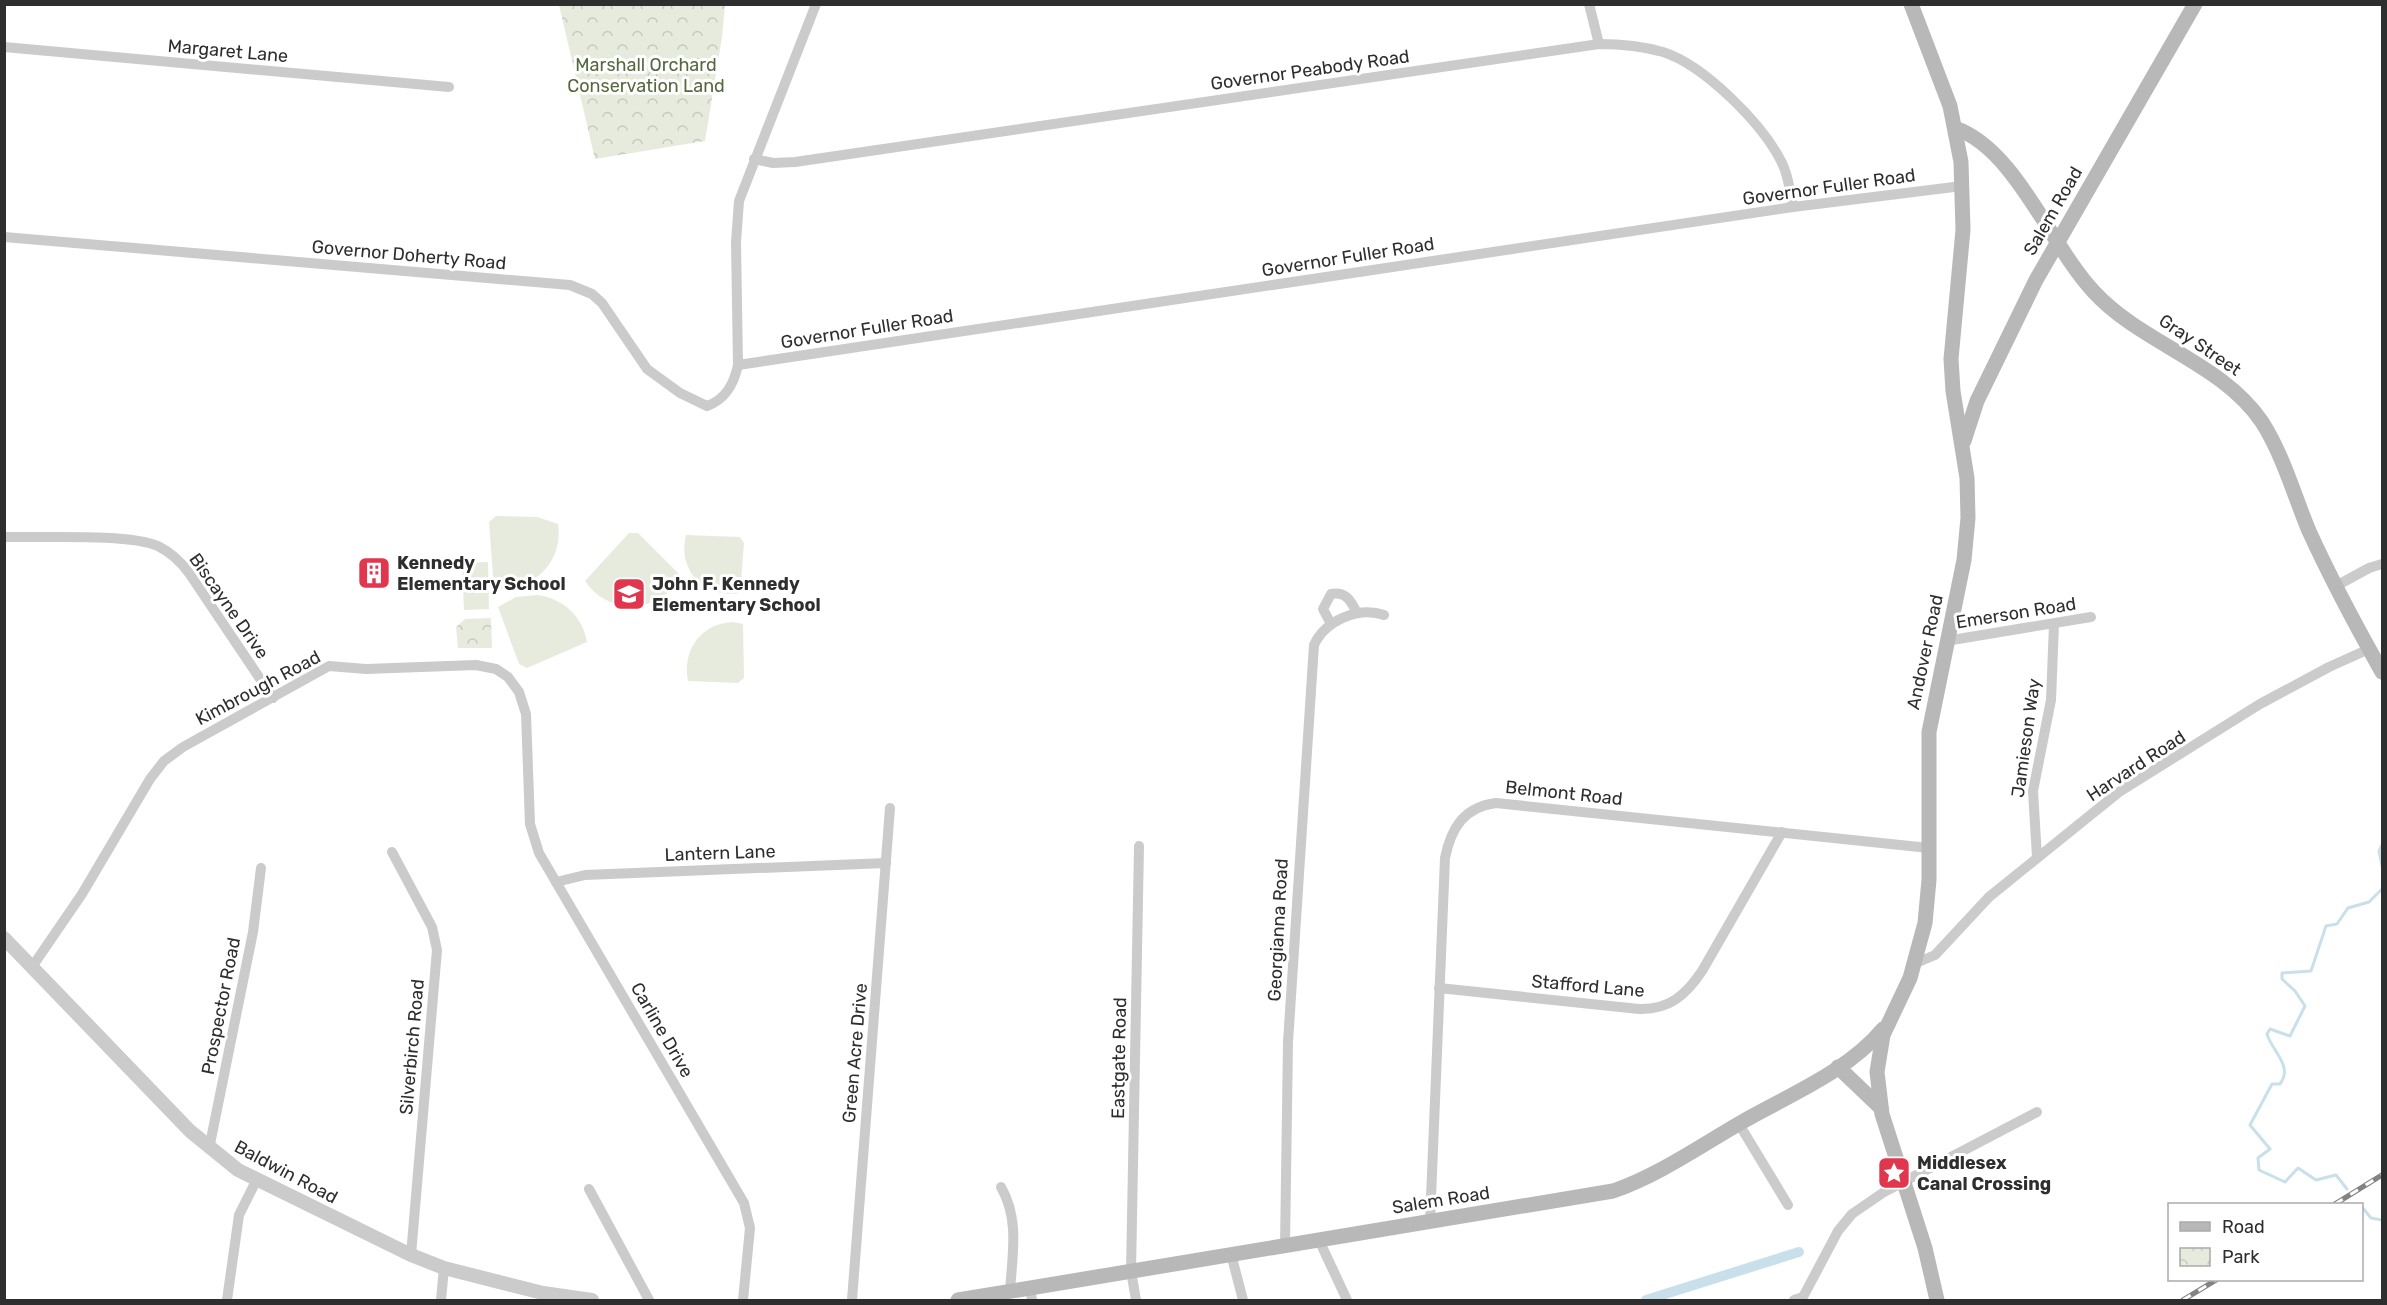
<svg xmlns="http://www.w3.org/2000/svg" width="2387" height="1305" font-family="Rubik,sans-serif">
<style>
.park{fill:url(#park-crowns)}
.pitch{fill:#e6ebdd}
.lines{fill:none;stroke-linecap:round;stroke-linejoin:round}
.stream{stroke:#c9e0eb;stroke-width:3}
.canal{stroke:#c9e0eb;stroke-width:10}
.minor{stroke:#cbcbcb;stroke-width:10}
.tertiary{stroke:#cbcbcb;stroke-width:14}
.secondary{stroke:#b8b8b8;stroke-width:15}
.rail-casing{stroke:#838383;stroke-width:5}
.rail{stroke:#fff;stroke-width:3;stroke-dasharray:9;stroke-linecap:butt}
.labels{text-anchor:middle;stroke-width:6;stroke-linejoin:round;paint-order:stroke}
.street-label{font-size:18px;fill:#2e2e2e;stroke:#fff}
.park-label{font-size:18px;fill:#55693d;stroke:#fff}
.poi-label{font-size:18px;font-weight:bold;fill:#2e2e2e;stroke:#fff;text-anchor:start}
</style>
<defs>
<pattern id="park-crowns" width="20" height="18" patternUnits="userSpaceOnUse" patternTransform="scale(1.5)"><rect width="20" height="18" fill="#e6ebdd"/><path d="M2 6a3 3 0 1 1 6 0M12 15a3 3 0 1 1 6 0" fill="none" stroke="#c6cabe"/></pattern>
</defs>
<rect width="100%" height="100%" fill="#fff"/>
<g class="park">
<polygon points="559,5 725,5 722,37 705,141 595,159"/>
<polygon points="491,618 492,648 458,648 456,627 465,619"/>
</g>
<g class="pitch">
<path d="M496 516 537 517 558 524C564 562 532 593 494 588L489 522Z"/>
<path d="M629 533H638L681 576C659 614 610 617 585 581Z"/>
<path d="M686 535 740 537 744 543 740 593C704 599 677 570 686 535Z"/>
<polygon points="488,562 489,609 464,610 462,563"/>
<path d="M538 595C564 599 582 616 587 642L527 668 519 664 498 607 516 597Z"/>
<path d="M732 622 743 624 744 678 738 683 688 681C682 651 700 624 732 622Z"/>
</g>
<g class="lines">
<g class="stream">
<polyline points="2382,845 2379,851 2382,866"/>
<path d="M2347 1189 2336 1175 2316 1180 2298 1168 2285 1182 2259 1170 2258 1158 2270 1149 2250 1125 2272 1084H2280C2294 1066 2271 1050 2267 1034L2270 1029 2290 1036 2305 1006 2295 991 2282 979V973L2311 971 2326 926 2337 924 2348 908 2369 902 2382 889"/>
<polyline points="2358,1204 2359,1204"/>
<polyline points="2362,1207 2371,1218 2382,1220"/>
</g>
<polyline class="canal" points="1646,1300 1799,1252"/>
<g class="minor">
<polyline points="1589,4 1599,44"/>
<polyline points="4,47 449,87"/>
<path d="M754 159 773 163 795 162 1599 44C1620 44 1642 46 1663 52 1704 65 1763 124 1782 163 1789 177 1790 192 1793 207"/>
<path d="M4 237 570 285 592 294 602 303 647 369 680 393 707 406C726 399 734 384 738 365L736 242 739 201 816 4"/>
<polyline points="738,365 1793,207 1962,186"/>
<path d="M4 537C40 538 129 533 158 546 170 552 181 562 189 573L273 698"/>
<polyline points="2336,586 2369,568 2382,564"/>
<path d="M1331 624 1323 609 1331 594C1346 591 1351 601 1357 613"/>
<polyline points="1946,641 2091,617"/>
<polyline points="392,852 432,927 437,950 411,1255"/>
<polyline points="2037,857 2033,791 2051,700 2054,624"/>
<polyline points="556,882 585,875 886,863"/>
<polyline points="1916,963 1935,955 1989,897 2119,792 2260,704 2329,667 2369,649"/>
<polyline points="32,967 82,894 150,779 164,761 183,747 329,666 366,669 476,665 496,669 508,677 519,692 526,714 530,824 539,853 744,1203 750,1228 743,1300"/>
<path d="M1439 988 1639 1009C1669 1010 1686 995 1702 971L1782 832"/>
<polyline points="1739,1124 1788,1205"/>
<polyline points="209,1149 253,932 261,868"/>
<path d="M1001 1187C1020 1220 1012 1256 1010 1292"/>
<polyline points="589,1189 649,1300"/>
<path d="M1430 1222 1445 858C1451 828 1464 807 1496 803L1929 848"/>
<polyline points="1319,1240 1347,1300"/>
<path d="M1285 1246 1288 1042 1314 645C1325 621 1358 606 1384 615"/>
<polyline points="1231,1254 1243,1300"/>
<polyline points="1030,1288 1032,1300"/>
<polyline points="227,1300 239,1215 256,1181"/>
<polyline points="441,1300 444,1268"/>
<polyline points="852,1300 890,808"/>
<polyline points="1136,1300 1131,1271 1139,846"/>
<polyline points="1794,1300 1803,1297 1838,1231 1852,1214 1884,1192 2037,1112"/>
</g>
<polyline class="tertiary" points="4,938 190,1131 238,1170 411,1255 444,1268 543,1293 592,1300"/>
<g class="secondary">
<polyline points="1911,4 1950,106 1961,162 1963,230 1951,359 1953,391 1967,478 1968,518 1964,560 1929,732 1929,880 1925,923 1910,978 1883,1035 1877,1072 1882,1114 1925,1248 1937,1300"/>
<path d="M1955 128C2016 149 2051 247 2094 292 2142 344 2221 362 2262 422 2283 455 2294 495 2309 531 2331 579 2356 626 2382 672"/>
<polyline points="1964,441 1977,401 2036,280 2195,4"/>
<polyline points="1838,1067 1881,1108"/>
<path d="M958 1300 1613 1191C1659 1175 1700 1146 1742 1122 1789 1095 1847 1072 1883 1029"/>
</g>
<defs>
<g id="rail">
<polyline points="2335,1204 2382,1175"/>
<polyline points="2183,1300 2216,1280"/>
</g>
</defs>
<use href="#rail" class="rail-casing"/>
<use href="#rail" class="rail"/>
</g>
<defs>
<symbol id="building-square" viewBox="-11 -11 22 22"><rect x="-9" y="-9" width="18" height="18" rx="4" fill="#e0364e" stroke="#fff"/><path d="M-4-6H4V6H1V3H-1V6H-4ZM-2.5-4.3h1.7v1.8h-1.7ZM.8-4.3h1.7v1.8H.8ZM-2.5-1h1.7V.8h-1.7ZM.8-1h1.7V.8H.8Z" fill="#fff"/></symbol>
<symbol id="school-square" viewBox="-11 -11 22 22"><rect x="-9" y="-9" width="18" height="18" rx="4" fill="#e0364e" stroke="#fff"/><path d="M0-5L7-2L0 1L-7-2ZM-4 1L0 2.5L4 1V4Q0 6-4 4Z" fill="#fff"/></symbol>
<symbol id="sight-square" viewBox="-11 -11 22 22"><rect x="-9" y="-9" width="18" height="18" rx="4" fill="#e0364e" stroke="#fff"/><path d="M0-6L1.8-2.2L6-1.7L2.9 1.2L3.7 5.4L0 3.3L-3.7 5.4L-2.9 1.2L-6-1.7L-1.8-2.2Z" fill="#fff"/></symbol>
</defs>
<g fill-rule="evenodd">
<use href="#building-square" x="355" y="554" width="38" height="38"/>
<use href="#school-square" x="610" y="575" width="38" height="38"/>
<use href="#sight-square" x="1875" y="1154" width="38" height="38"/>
</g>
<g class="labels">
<g class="street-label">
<text transform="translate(228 51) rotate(5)" y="6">Margaret Lane</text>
<text transform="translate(1310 70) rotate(-8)" y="6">Governor Peabody Road</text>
<text transform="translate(1829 187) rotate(-8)" y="6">Governor Fuller Road</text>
<text transform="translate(2053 211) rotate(-60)" y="6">Salem Road</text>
<text transform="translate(409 255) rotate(5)" y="6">Governor Doherty Road</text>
<text transform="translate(1348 257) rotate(-9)" y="6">Governor Fuller Road</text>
<text transform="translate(867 329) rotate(-9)" y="6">Governor Fuller Road</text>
<text transform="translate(2200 345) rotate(34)" y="6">Gray Street</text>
<text transform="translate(229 606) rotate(55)" y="6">Biscayne Drive</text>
<text transform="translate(2016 613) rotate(-9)" y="6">Emerson Road</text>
<text transform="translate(1925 652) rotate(-78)" y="6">Andover Road</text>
<text transform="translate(258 688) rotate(-28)" y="6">Kimbrough Road</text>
<text transform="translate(2026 738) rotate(-82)" y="6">Jamieson Way</text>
<text transform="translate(2136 766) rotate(-33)" y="6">Harvard Road</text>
<text transform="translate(1564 793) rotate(6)" y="6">Belmont Road</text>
<text transform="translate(720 853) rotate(-2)" y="6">Lantern Lane</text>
<text transform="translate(1278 930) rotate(-87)" y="6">Georgianna Road</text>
<text transform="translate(1588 986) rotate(5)" y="6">Stafford Lane</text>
<text transform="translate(221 1006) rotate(-79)" y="6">Prospector Road</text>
<text transform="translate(662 1030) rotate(60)" y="6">Carline Drive</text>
<text transform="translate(412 1047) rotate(-85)" y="6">Silverbirch Road</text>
<text transform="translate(855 1053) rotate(-85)" y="6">Green Acre Drive</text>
<text transform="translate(1119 1058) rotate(-89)" y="6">Eastgate Road</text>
<text transform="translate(286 1172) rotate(28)" y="6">Baldwin Road</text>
<text transform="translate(1441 1200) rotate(-9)" y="6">Salem Road</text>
</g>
<g class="park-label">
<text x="646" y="71">Marshall Orchard<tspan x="646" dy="21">Conservation Land</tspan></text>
</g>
<g class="poi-label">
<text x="397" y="569">Kennedy<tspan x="397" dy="21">Elementary School</tspan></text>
<text x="652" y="590">John F. Kennedy<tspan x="652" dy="21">Elementary School</tspan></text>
<text x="1917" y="1169">Middlesex<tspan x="1917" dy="21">Canal Crossing</tspan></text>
</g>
</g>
<rect width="2387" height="1305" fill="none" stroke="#2e2e2e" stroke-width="12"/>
<rect x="2168" y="1203" width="195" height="78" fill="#ffffff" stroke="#ababab" stroke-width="1.5"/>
<rect x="2180" y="1222" width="30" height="9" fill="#b8b8b8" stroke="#ababab" stroke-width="1.5"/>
<text x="2222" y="1233" font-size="18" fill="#2e2e2e">Road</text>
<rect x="2180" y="1248" width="30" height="18" fill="url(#park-crowns)" stroke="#ababab" stroke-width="1.5"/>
<text x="2222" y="1263" font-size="18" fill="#2e2e2e">Park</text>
</svg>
